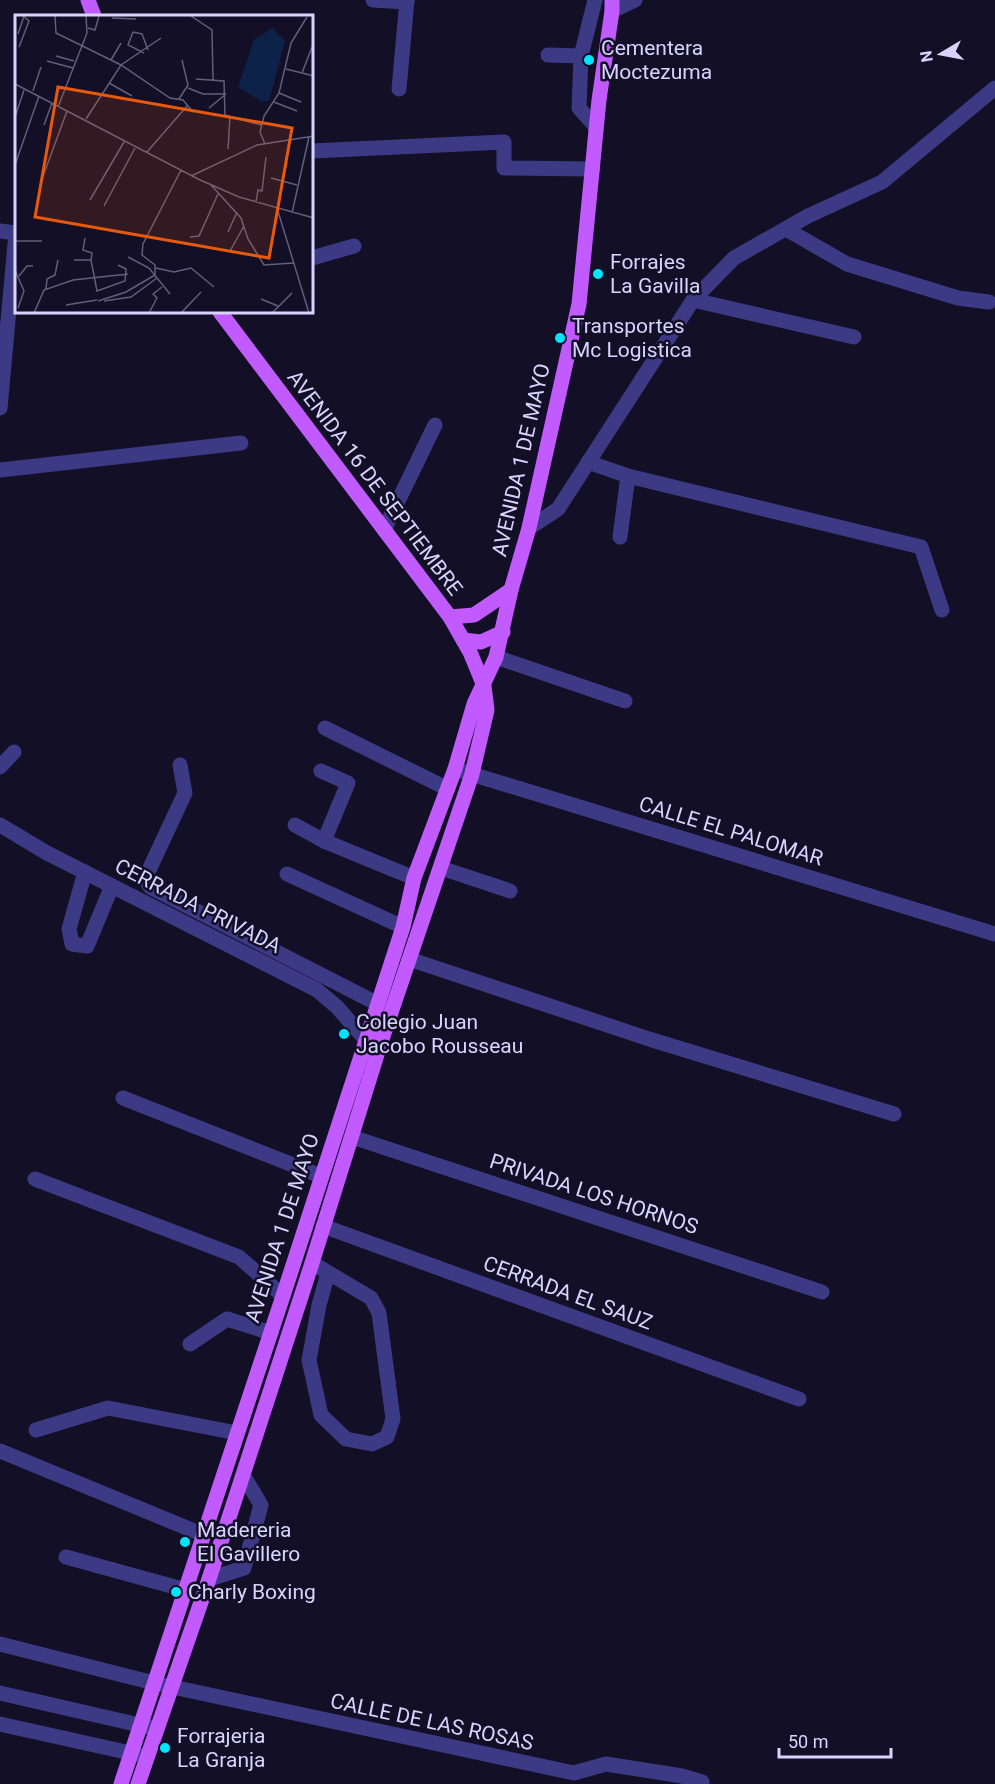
<svg xmlns="http://www.w3.org/2000/svg" width="995" height="1784" font-family="Roboto,sans-serif">
<style>
.lines{fill:none;stroke-linecap:round;stroke-linejoin:round}
.minor{stroke:#3d3a85;stroke-width:15}
.major{stroke:#c25bff;stroke-width:15}
.poi-dot{fill:#00e5ff;stroke:#130f26;stroke-width:2}
.labels{text-anchor:middle;stroke-width:5;stroke-linejoin:round;paint-order:stroke}
.poi-label{font-size:21px;fill:#d9d4ff;stroke:#130f26;text-anchor:start}
.street-label{font-size:21px;fill:#d9d4ff;stroke:#130f26}
.inset-road{fill:none;stroke:#625e7d;stroke-width:1.5}
.view{fill:#e8590c;fill-opacity:0.15;stroke:#e8590c;stroke-width:3}
.inset-edge{fill:none;stroke:#d9d4ff;stroke-width:3}
</style>
<rect width="100%" height="100%" fill="#130f26"/>
<g class="lines">
<g class="minor">
<polyline points="373,0 407,2"/>
<polyline points="595,0 581,56 579,108 596,127"/>
<polyline points="612,11 635,0"/>
<polyline points="548,55 581,56"/>
<polyline points="399,89 407,0"/>
<polyline points="312,151 504,142 504,168 593,169"/>
<polyline points="786,229 847,264 958,298 989,302"/>
<polyline points="0,231 16,233"/>
<polyline points="312,258 354,246"/>
<polyline points="693,300 854,337"/>
<polyline points="0,408 16,233"/>
<polyline points="588,462 628,476 921,547 942,610"/>
<polyline points="0,470 241,443"/>
<polyline points="529,528 558,509 693,300 734,258 808,216 882,182 995,88"/>
<polyline points="384,530 435,425"/>
<polyline points="620,537 628,476"/>
<polyline points="496,657 625,701"/>
<polyline points="325,728 448,789"/>
<polyline points="180,765 185,793 149,870 147,882 150,887 378,1004"/>
<polyline points="0,767 14,752"/>
<polyline points="455,769 995,934"/>
<polyline points="321,771 348,783 324,841"/>
<polyline points="0,825 47,853 317,990 337,1007 366,1040"/>
<polyline points="295,825 324,841 414,878"/>
<polyline points="441,868 510,891"/>
<polyline points="85,872 69,929 72,944 87,946 112,886"/>
<polyline points="287,874 403,927"/>
<polyline points="409,959 649,1039 894,1114"/>
<polyline points="123,1098 321,1176"/>
<polyline points="352,1137 822,1292"/>
<polyline points="35,1179 239,1257 283,1296"/>
<polyline points="323,1226 799,1399"/>
<polyline points="312,1263 371,1298 379,1313 393,1419 387,1437 372,1444 346,1439 321,1415 309,1360 319,1305 328,1273"/>
<polyline points="190,1344 227,1319 271,1333"/>
<polyline points="36,1430 108,1408 237,1433"/>
<polyline points="0,1451 204,1535"/>
<polyline points="66,1557 186,1590"/>
<polyline points="209,1579 244,1568 261,1505 243,1475"/>
<polyline points="0,1644 154,1683 574,1773 606,1764 682,1776 702,1782"/>
<polyline points="0,1693 157,1729"/>
<polyline points="0,1724 144,1756"/>
</g>
<g class="major">
<polyline points="88,0 94,16"/>
<polyline points="450,617 474,615 511,590"/>
<polyline points="463,640 481,642 503,632"/>
<polyline points="121,1784 283,1296 403,927 414,878 455,769 474,704 496,657 511,590 529,528 579,304 599,100 612,11 612,0"/>
<polyline points="138,1784 209,1579 312,1263 380,1045 472,774 487,710 484,686 470,652 450,617 220,312"/>
</g>
</g>
<g class="poi-dot">
<circle cx="589" cy="60" r="6"/>
<circle cx="598" cy="274" r="6"/>
<circle cx="560" cy="338" r="6"/>
<circle cx="344" cy="1034" r="6"/>
<circle cx="185" cy="1542" r="6"/>
<circle cx="176" cy="1592" r="6"/>
<circle cx="165" cy="1748" r="6"/>
</g>
<g class="labels">
<g class="poi-label">
<text x="601" y="55">Cementera<tspan x="601" dy="24">Moctezuma</tspan></text>
<text x="610" y="269">Forrajes<tspan x="610" dy="24">La Gavilla</tspan></text>
<text x="572" y="333">Transportes<tspan x="572" dy="24">Mc Logistica</tspan></text>
<text x="356" y="1029">Colegio Juan<tspan x="356" dy="24">Jacobo Rousseau</tspan></text>
<text x="197" y="1537">Madereria<tspan x="197" dy="24">El Gavillero</tspan></text>
<text x="188" y="1599">Charly Boxing</text>
<text x="177" y="1743">Forrajeria<tspan x="177" dy="24">La Granja</tspan></text>
</g>
<g class="street-label">
<text transform="translate(521 460) rotate(-77)" y="7">AVENIDA 1 DE MAYO</text>
<text transform="translate(375 483) rotate(53)" y="7">AVENIDA 16 DE SEPTIEMBRE</text>
<text transform="translate(731 831) rotate(17)" y="7">CALLE EL PALOMAR</text>
<text transform="translate(198 906) rotate(27)" y="7">CERRADA PRIVADA</text>
<text transform="translate(594 1194) rotate(18)" y="7">PRIVADA LOS HORNOS</text>
<text transform="translate(282 1228) rotate(-72)" y="7">AVENIDA 1 DE MAYO</text>
<text transform="translate(568 1293) rotate(20)" y="7">CERRADA EL SAUZ</text>
<text transform="translate(432 1722) rotate(12)" y="7">CALLE DE LAS ROSAS</text>
</g>
</g>
<g transform="translate(15 15)">
<rect width="298" height="298" fill="#130f26"/>
<path d="M257 13 270 26 254 86 247 87 223 72 239 25Z" fill="#0c2248"/>
<path class="inset-road" d="M40 1 41 18 106 50 155 83 168 85 178 97M176 1 197 15 198 65M97 3 121 4M73 13 80 15 84 1M3 19 9 1M4 32 14 6 8 1M129 38 113 30 118 17 127 19 133 35M41 41 59 46M96 45 106 28M32 46 58 53M271 54 299 61M287 58 297 32M181 64 209 66 210 100 246 110M94 68 117 81M0 69 183 164 224 182 299 203M173 73 188 79H211M18 76 26 52M264 78 286 87M164 84 173 70 167 45M259 87 282 96M43 92 72 18 71 1M194 93 211 79M0 102 9 75M71 104 106 50 146 23M29 110 37 88M250 129 245 117 249 101 264 78 276 28 292 2M213 134 215 101M132 137 172 91M0 150 24 81M176 161 242 130 299 121M256 163 282 170M27 164 52 96M267 166 272 148M196 170 226 203 233 224 249 250 279 248M75 185 109 127M241 187 243 175 247 176 251 142M89 191 120 133M262 193 294 298M277 198 294 122M213 217 222 197M175 222 184 221 203 179M70 223 68 235 77 238 76 245M0 226H27M215 236 229 211M113 242 134 253 155 279M59 245H76L82 276 110 266 111 254 103 250M141 253 159 257 176 253 199 272M0 255 9 276 3 293M4 261 12 251H18M31 274 32 264 40 260 43 245M246 284 263 291M83 286 111 277 140 260V250L127 240 128 229 166 155M89 286 116 282 142 263M51 290 82 285M19 298 29 275 58 265 113 259M134 298 142 283 138 279 147 272M166 298 186 277M257 298 277 278"/>
<path class="view" d="M43 72 277 113 254 243 20 202Z"/>
<rect width="298" height="298" class="inset-edge"/>
</g>
<g transform="translate(941 54) rotate(260)" stroke="#130f26" stroke-width="4.5" paint-order="stroke">
<path d="M0-4.5L10 22L0 15L-10 22Z" fill="#d9d4ff"/>
<text y="-9" font-size="16" font-weight="bold" text-anchor="middle" fill="#d9d4ff">N</text>
</g>
<path d="M779 1748v9h112v-9" fill="none" stroke="#d9d4ff" stroke-width="3"/>
<text x="788" y="1748" font-size="18" fill="#d9d4ff" stroke="#130f26" stroke-width="4.5" paint-order="stroke">50 m</text>
</svg>
